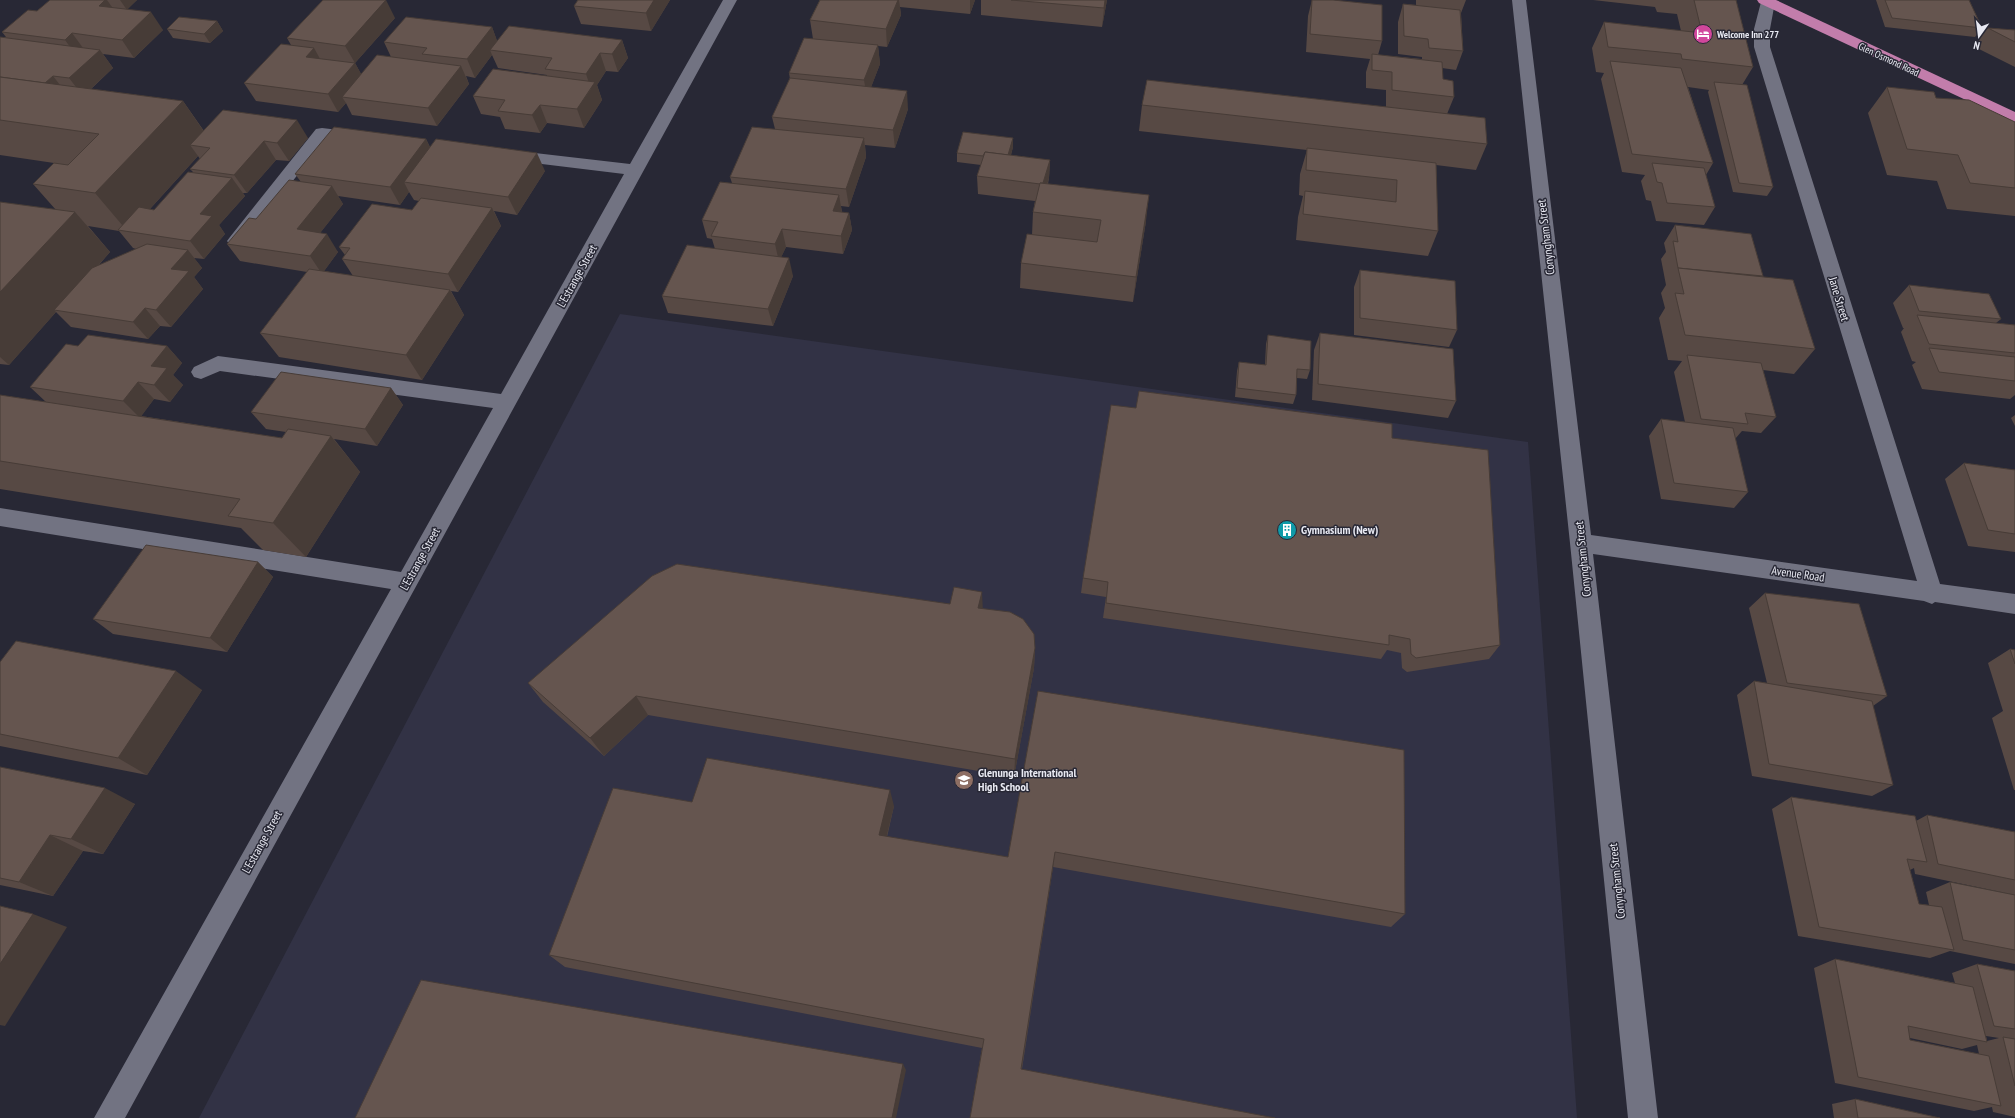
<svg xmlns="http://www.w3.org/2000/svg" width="2015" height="1118" font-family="'PT Sans Narrow',sans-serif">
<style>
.built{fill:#323245}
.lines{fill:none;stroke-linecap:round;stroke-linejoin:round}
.minor{fill:#727382;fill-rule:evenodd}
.highway{fill:#c27dab;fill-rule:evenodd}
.wall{fill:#574944;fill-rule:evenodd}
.shaded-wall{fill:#473c37}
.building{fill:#65554f;stroke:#473c37}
.labels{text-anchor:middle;stroke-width:3;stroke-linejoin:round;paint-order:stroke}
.far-poi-label{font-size:10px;font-weight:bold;fill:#e8e9f2;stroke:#282835;text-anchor:start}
.far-street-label{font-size:10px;fill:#e8e9f2;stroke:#282835}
.street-label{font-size:12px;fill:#e8e9f2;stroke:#282835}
.poi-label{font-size:12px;font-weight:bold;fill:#e8e9f2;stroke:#282835;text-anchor:start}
</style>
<rect width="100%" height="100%" fill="#282835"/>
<polygon class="built" points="620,314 1528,442 1577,1118 199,1118"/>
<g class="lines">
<g class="minor">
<polygon points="723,0 737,0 125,1118 94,1118 391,589 0,526 0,508 401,572 493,408 220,371 201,379 194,377 191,372 194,367 218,356 501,394 624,174 509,160 503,159 501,155 503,151 509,150 630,164"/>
<polygon points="1512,0 1526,0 1591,535 1917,581 1754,47 1754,29 1761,2 1762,0 1774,0 1775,2 1770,29 1770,47 1940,584 2015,594 2015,614 1935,602 1932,604 1924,601 1593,554 1658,1118 1628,1118 1570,543"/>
<polygon points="322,128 364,133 366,137 364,141 358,142 326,139 242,245 236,247 230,245 227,241 230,237 316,129"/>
</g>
<polygon class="highway" points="1757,0 1776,0 2015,112 2015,123 1759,3"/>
</g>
<g class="wall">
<path d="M50 0H137L127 9 163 30 134 58 103 54 113 68 91 89 183 101 204 131 308 138 289 161 276 160 247 193H243L245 196 219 225 225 234 204 259 194 258 202 268 194 277 203 289 171 327 160 326 148 339 71 327 56 312 9 365 0 364V202L56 210 33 184 54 163 0 155V37H6L2 32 37 11ZM198 156 200 159 190 169 193 172 154 210 150 209ZM88 226 119 231 133 248 136 249 98 266 110 252Z"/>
<polygon points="578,0 670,0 651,31 581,24 574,6"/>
<polygon points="820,0 975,0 970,14 900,7 901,15 887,47 878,46 880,64 871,87 908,109 895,148 865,145 866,157 849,207 841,206 842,212 849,213 852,230 843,254 786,247 781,257 793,276 773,326 668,313 662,296 715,249 712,239 707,238 702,220 732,183 730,177 775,129 772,117 790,79 789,73 851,43 813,39 810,20"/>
<polygon points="981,0 1107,0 1102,27 981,15"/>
<polygon points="1312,0 1333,0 1382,41 1378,55 1422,59 1422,57 1398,54 1398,22 1403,4 1416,5 1416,0 1466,0 1461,13 1463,51 1456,70 1442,68 1443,79 1454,97 1447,114 1487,144 1476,170 1436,165 1438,231 1428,256 1296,240 1298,217 1303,196 1299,195 1300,174 1307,150 1139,131 1142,105 1386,107 1386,90 1366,88 1366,72 1370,59 1306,52 1308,16"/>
<polygon points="1593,0 1736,0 1753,67 1742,85 1773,187 1767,196 1733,192 1708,92 1709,90 1688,87 1713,163 1706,175 1715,207 1704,225 1656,221 1651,201 1646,200 1641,181 1645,175 1622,172 1601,79 1604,73 1596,72 1592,48 1604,22 1681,31 1677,14 1657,12 1655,7"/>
<polygon points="1876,0 1969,0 1982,28 1975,37 1885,27"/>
<polygon points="395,18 355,63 361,74 391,57 384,42 492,27 497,41 622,40 628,58 618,72 606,71 597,85 602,100 584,128 547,123 540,133 505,129 500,117 481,114 473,96 547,76 547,75 498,68 492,55 475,78 466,76 469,84 437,126 352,115 346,103 338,112 256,101 244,83 291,45 287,38"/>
<polygon points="217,21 223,31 210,43 173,38 167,29"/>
<polygon points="1988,28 2015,30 2015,67 1973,46"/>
<polygon points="1887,87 1936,98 2015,122 2015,216 1947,209 1937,181 1887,175 1868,113"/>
<path d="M426 139 430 147 545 171 517 215 494 211 501 226 458 292 451 291 464 315 422 380 279 357 260 333 307 272 240 261 227 244 301 182 295 174ZM409 192 414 200 419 201 412 210 339 247 345 255 342 259 353 276 324 271 338 252 320 233 343 204 338 196 400 205Z"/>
<polygon points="1013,147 1011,155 1050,160 1049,178 1048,184 1146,221 1133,302 1020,288 1021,263 1032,235 1033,212 1035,201 978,194 977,176 981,165 957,162 957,153"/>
<polygon points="1675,225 1763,276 1815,349 1794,374 1763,370 1776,417 1761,433 1742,431 1735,439 1748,492 1734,508 1661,499 1649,436 1661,419 1685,422 1674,372 1682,361 1668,360 1659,318 1665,308 1661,293 1666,285 1661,259 1666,252 1664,243"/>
<polygon points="1360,270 1457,330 1449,347 1354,335 1354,287"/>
<polygon points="1909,285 2001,319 1996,323 2015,325 2015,395 2010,399 1922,389 1912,365 1916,362 1912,361 1901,332 1904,328 1903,328 1893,303"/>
<polygon points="1320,333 1456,401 1448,418 1312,400 1314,350"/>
<polygon points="1268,335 1310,370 1307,379 1297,378 1296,395 1293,404 1235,397 1237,371 1239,362 1265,365 1266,344"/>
<polygon points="78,346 167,346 182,363 173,375 183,385 170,402 154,399 141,416 282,438 286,432 266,429 251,412 391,388 403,405 377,446 334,439 360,472 306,557 263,550 241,528 0,489 0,395 46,402 30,387"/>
<polygon points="2015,415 2015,426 2011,418"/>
<polygon points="1392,438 1500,645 1489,659 1407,672 1402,668 1401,653 1387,650 1381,659 1103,618 1106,597 1081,593 1083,578"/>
<polygon points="1964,463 2015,470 2015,552 1968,546 1945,479"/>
<polygon points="258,562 273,577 227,652 113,634 93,619"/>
<polygon points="1765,593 1887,696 1873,706 1893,785 1872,796 1752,776 1737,695 1754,681 1767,683 1749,608"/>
<polygon points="982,608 1035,648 1034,668 1014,777 648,715 604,756 543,702 528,683"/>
<polygon points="2010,649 2015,650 2015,790 2014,790 1992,718 2003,711 1988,663"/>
<polygon points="0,662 202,690 147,775 0,746"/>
<polygon points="1038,691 1405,914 1391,927 1053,867 1022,1069 970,1118 982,1048 565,967 549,955 692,802 894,806 887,837 1008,857"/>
<polygon points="0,767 135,804 103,854 83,851 53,896 0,885"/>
<polygon points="1791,797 1916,821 1927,815 2015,832 2015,895 1915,874 1914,868 1910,870 1919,904 1929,905 1926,892 1950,882 2015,895 2015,964 1950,951 1930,958 1798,936 1772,809"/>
<path d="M1835 959 1955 983 1952 973 1977 964 2015 971V1117L1993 1112 1992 1107 1974 1111 1835 1083 1814 968ZM1986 1036 1999 1038 1987 1041ZM1910 1038 1962 1049 1977 1045 1979 1054 1910 1040Z"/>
<polygon points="1855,1099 1940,1118 1834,1118 1832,1104"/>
</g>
<g class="shaded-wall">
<polygon points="105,0 107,0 119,17 99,6"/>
<polygon points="120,0 137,0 127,10"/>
<polygon points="386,0 395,18 355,63 365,81 342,97 346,103 338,112 328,94 355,63 345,46"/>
<polygon points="654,0 670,0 651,31 646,13"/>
<polygon points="898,0 899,0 901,15 887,47 886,29"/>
<polygon points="970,0 975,0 970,14"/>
<polygon points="1105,0 1107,0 1102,27 1104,8"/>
<polygon points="151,12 163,30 134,58 122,40"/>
<polygon points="217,21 223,31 210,43 204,34"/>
<polygon points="492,27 499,46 490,50 492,55 475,78 467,59"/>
<polygon points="72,33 86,52 79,59 65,40"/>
<polygon points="622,40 628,58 618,72 612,54"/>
<polygon points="878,45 880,64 867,98 864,80"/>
<polygon points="314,48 324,66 306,57"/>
<polygon points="100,50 113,68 83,96 69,78"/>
<polygon points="600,53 606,71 597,85 602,100 584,128 577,109 591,89 586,74"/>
<polygon points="461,66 469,84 437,126 428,108"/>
<polygon points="53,76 67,94 44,84"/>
<polygon points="907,91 908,109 895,148 893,130"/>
<polygon points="183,101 211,142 190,145 198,156 129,232 128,232 95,193"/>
<polygon points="540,105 547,123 540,133 532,115"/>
<polygon points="297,120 308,138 289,161 277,143"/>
<polygon points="864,138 866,157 849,207 846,189"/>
<polygon points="1013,138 1013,147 1007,168 1007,159"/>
<polygon points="426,139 435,158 404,182 409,192 400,205 390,187"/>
<polygon points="264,141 276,160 247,193 234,175"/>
<polygon points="537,153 545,171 517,215 508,197"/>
<polygon points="1050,160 1049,178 1042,202 1043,184"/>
<polygon points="232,178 245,196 219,225 225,234 204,259 190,241 200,214"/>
<polygon points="332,186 343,204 309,247 297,229"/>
<polygon points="839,195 842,213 833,211"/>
<polygon points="1149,195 1146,221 1133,302 1136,277"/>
<polygon points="492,208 501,226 458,292 448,274"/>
<polygon points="75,212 110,252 58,310 54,310 56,312 9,365 0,357 0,292"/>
<polygon points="849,213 852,230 843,254 841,236"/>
<polygon points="782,229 786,247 779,262 775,244"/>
<polygon points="327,234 338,252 322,274 310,256"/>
<polygon points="188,250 202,268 194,277 203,289 171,327 156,310 171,269"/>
<polygon points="789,258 793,276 773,326 768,309"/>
<polygon points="450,290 464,315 422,380 406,355"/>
<polygon points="145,308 160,326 148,339 133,322"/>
<polygon points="167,346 182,363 173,375 183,385 170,402 154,385 151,366"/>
<polygon points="138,382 154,399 140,418 123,401"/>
<polygon points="391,388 403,405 377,446 365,429"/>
<polygon points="331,436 360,472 306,557 273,523"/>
<polygon points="258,562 273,577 227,652 210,638"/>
<polygon points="982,592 983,613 978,608"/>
<polygon points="1035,648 1034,668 1014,777 1015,759"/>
<polygon points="176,671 202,690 147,775 118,758"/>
<polygon points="636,696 648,715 604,756 590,738"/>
<polygon points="105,788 135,804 103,854 71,839"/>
<polygon points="890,790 894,806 883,851 879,835"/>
<polygon points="50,835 83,851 53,896 19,882"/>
<polygon points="1055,852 1053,867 1020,1077 1021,1069"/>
<polygon points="33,914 67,927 5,1026 0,1025 0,964"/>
<polygon points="903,1064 906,1070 896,1118 892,1118"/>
</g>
<g class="building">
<polygon points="50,0 105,0 99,6 151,12 122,40 72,33 65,40 2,32 28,10 37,11"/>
<polygon points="323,0 386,0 345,46 287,38"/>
<polygon points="578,0 654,0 646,13 574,6"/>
<polygon points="820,0 898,0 886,29 810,20"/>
<polygon points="1011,0 1105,0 1104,8"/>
<polygon points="1312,0 1333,0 1382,5 1382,41 1310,34"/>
<polygon points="1694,0 1736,0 1753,67 1682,59 1681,54 1608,47 1604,22 1702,33"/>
<polygon points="1885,0 1969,0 1982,28 1892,18"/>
<polygon points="1403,4 1460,10 1463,51 1429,48 1428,39 1404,36"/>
<polygon points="179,17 217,21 204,34 167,29"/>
<polygon points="406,17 492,27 467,59 422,54 427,48 384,42"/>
<polygon points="509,26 622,40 612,54 600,53 586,74 545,69 552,58 490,50"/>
<polygon points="1988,28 2015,30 2015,42"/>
<polygon points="0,37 100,50 69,78 53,76 45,83 0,77"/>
<polygon points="804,38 878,45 864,80 789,73"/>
<polygon points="281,44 314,48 306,57 355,63 328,94 244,83"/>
<polygon points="1372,54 1442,62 1443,79 1453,81 1454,97 1392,90 1392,72 1372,70"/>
<polygon points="377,55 461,66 428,108 342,97"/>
<polygon points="1610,61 1681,68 1713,163 1632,154"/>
<polygon points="493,69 595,82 577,109 540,105 532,115 498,111 505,100 473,96"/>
<polygon points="0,77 183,101 95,193 33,184 54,163 68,165 99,134 0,120"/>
<polygon points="790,78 907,91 893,130 772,117"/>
<polygon points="1147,80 1485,118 1487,144 1142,105"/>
<polygon points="1714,82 1747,85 1773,187 1739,183"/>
<polygon points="1887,87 1934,92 1936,98 1969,100 2015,122 2015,188 1970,183 1958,155 1907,149"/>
<polygon points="223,110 297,120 277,143 264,141 234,175 190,169 210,148 190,145"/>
<polygon points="334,127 426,139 390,187 295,174"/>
<polygon points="752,127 864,138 846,189 730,177"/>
<polygon points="963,132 1013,138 1008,155 985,152 983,156 957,153"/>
<polygon points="436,139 537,153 508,197 404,182"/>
<polygon points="1307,148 1436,163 1438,231 1303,214 1305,191 1396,202 1397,180 1306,170"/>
<polygon points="985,152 1050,160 1043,183 1040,183 1040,184 977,176"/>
<polygon points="1652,163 1704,168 1715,207 1667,203 1662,183 1657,182"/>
<polygon points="188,172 232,178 200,214 212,216 190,241 118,230 139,207 154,210"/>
<polygon points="289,180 332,186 297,229 327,234 310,256 227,244 249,218 256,219"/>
<polygon points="720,182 839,195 833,211 849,213 841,236 782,229 775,244 711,236 718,222 702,220"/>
<polygon points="1040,183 1149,195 1136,277 1021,263 1027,234 1097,242 1101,220 1033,212"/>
<polygon points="421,198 492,208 448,274 342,259 350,248 339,247 372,204 412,210"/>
<polygon points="0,202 75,212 0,292"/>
<polygon points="1675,225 1751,234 1763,276 1678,268 1673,241 1678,242"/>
<polygon points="147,244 188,250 171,269 189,271 156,310 145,308 133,322 54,310 92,268"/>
<polygon points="687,245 789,258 768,309 662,296"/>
<polygon points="1678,268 1793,280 1815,349 1685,335 1675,293 1684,294"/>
<polygon points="309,269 450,290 406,355 260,333"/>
<polygon points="1360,270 1455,281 1457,330 1360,318"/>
<polygon points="1909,285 1989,294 2001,319 1919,311"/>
<polygon points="1917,315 2015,325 2015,353 1929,344"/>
<polygon points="1320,333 1453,349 1456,401 1318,384"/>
<polygon points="88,335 167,346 151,366 167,368 154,385 138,382 123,401 30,387 66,344 78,346"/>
<polygon points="1268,335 1311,341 1310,370 1297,369 1296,395 1237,388 1239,362 1266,365"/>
<polygon points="1929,348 2015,357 2015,381 1939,372"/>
<polygon points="1687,355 1761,363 1776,417 1745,413 1748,424 1701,419"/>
<polygon points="281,372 391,388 365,429 251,412"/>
<polygon points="1139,391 1392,424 1392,438 1488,450 1500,645 1416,658 1411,654 1410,639 1389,635 1389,645 1106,603 1108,582 1083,578 1111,405 1136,408"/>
<polygon points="0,395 282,438 288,429 331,436 273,523 228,516 240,499 0,461"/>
<polygon points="1661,419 1733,428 1748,492 1674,483"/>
<polygon points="1964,463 2015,470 2015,534 1988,530"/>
<polygon points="146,545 258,562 210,638 93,619"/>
<polygon points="677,564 950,604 954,587 982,592 978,608 1010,612 1023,619 1034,634 1035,648 1015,759 636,696 590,738 528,683 652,576"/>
<polygon points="1765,593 1859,604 1887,696 1787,683"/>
<polygon points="16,641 176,671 118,758 0,734 0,662"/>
<polygon points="2010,649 2015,650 2015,664"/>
<polygon points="1754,681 1872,701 1893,785 1769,764"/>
<polygon points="1038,691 1404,750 1405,914 1055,852 1021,1069 1275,1118 970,1118 984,1039 549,955 613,788 692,802 707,758 890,790 879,835 1008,857"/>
<polygon points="0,767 105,788 71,839 50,835 19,882 0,878"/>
<polygon points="1791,797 1915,816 1927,862 1907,859 1919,904 1942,907 1954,950 1819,927"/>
<polygon points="1927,815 2015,832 2015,880 1938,864"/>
<polygon points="1950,882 2015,895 2015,950 1963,940"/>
<polygon points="0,906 33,914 0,964"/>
<polygon points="1835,959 1973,987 1987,1042 1908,1026 1910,1040 1989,1056 2001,1106 1858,1077"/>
<polygon points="1977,964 2015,971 2015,1029 1994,1026"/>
<polygon points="421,980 903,1064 892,1118 355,1118"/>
<polygon points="2003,1037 2015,1039 2015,1086"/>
<polygon points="1855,1099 1940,1118 1858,1118"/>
</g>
<defs>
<symbol id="hotel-disc" viewBox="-11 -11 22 22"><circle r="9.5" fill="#d1479c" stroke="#282835"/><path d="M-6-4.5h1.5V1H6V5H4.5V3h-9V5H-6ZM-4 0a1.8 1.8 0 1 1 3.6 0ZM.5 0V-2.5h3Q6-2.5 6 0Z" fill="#fff"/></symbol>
<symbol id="building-disc" viewBox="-11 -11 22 22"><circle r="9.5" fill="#0f9aa8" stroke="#282835"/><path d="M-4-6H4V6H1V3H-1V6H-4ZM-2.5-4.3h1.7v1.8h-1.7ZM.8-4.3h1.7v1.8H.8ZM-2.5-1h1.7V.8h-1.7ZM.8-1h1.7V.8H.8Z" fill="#fff"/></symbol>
<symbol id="school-disc" viewBox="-11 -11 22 22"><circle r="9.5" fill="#8d6e63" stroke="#282835"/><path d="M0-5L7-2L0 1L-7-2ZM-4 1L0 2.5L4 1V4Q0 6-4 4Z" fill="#fff"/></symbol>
</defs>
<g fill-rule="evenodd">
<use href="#hotel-disc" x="1692" y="23" width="22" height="22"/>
<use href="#building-disc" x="1276" y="519" width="22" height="22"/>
<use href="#school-disc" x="953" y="769" width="22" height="22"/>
</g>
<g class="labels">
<g class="far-poi-label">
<text x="1717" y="38">Welcome Inn 277</text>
</g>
<g class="far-street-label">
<text transform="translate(1889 59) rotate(25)" y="4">Glen Osmond Road</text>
</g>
<g class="street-label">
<text transform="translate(1546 237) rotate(-97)" y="4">Conyngham Street</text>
<text transform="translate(577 276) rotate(-61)" y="4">L'Estrange Street</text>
<text transform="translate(1839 299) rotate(73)" y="4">Jane Street</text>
<text transform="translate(420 559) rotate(-61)" y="4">L'Estrange Street</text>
<text transform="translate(1583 559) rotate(-96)" y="4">Conyngham Street</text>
<text transform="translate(1798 574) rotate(8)" y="4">Avenue Road</text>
<text transform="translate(262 842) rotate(-61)" y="4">L'Estrange Street</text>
<text transform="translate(1617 881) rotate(-96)" y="4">Conyngham Street</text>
</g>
<g class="poi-label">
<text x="1301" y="534">Gymnasium (New)</text>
<text x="978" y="777">Glenunga International<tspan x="978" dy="14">High School</tspan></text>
</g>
</g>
<g transform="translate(1979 36) rotate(194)" stroke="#282835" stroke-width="3" paint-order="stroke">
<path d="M0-3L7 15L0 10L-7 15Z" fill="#e8e9f2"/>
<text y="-6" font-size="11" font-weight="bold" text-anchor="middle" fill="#e8e9f2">N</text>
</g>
</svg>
